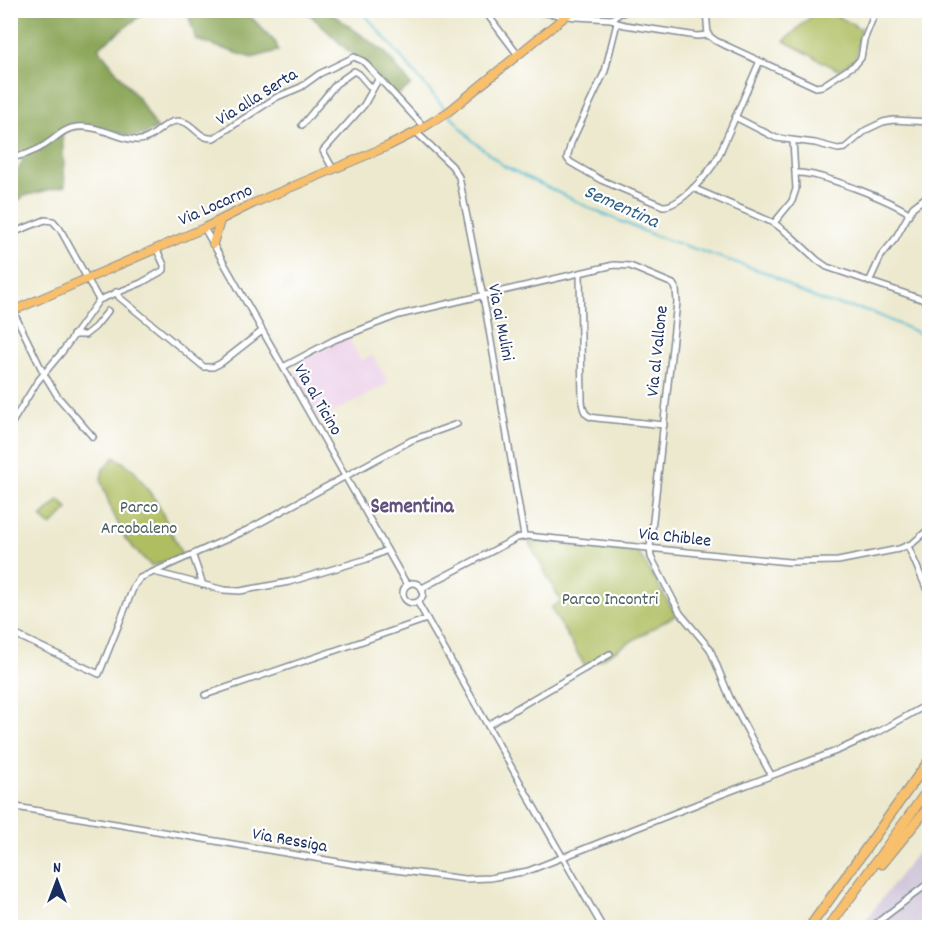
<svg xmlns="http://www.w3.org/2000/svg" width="940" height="938" font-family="Dekko,sans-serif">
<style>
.built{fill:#ecd1ea}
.industrial{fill:#cbbfd5}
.green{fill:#aebe60;stroke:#64765f;stroke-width:1.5}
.forest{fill:#8aa556;stroke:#526a5a;stroke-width:1.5}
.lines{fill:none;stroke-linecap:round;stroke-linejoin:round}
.stream{stroke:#52bbd0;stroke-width:2}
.minor-casing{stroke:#848c96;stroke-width:8}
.primary-casing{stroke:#848c96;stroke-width:10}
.motorway-casing{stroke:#848c96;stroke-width:11}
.minor{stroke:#fff;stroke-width:5}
.primary{stroke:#f8bf6c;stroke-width:8}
.motorway{stroke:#f8bf6c;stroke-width:9}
.labels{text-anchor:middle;stroke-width:4.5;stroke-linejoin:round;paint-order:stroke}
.street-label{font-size:18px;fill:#1b2f5e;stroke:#fff}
.park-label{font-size:18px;fill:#4e615f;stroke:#fff}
.water-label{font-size:20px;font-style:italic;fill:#2e6086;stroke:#fff}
.quarter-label{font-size:21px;font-weight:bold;fill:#5f517a;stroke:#fff}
</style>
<rect width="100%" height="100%" fill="#fff"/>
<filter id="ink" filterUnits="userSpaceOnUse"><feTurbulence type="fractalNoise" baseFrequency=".0167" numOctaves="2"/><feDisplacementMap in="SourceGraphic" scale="12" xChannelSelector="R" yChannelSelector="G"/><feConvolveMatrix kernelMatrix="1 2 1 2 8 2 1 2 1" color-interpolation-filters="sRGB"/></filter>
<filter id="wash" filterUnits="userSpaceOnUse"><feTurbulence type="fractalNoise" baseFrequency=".008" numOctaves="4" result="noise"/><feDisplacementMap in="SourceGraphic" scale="24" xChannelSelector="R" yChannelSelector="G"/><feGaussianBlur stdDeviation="1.35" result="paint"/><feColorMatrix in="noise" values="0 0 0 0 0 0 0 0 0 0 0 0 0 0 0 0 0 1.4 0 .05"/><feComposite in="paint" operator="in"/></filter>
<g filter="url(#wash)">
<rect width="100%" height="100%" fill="#ede9cf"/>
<polygon class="built" points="348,337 361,361 372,355 389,383 319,420 295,372 298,367 306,359"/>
<polygon class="industrial" points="929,837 929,927 860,928 865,921"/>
<g class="green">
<polygon points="817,11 826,11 855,25 854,27 861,28 856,58 838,70 784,41"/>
<polygon points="115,457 133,469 158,504 182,555 151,566 126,540 112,511 101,481 103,469"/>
<polygon points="59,500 68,509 51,526 41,517"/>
<polygon points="528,541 639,553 676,615 586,668 551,608 561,601"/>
</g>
<g class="forest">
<path d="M11 11H147L98 48 140 101 157 128C126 146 126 130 95 127 84 126 72 130 62 131L65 186 24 196 11 206V179L16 174 23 160 18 151 11 152Z"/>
<polygon points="187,11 261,11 250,16 276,43 278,51 252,58 196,40"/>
<polygon points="306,11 328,11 385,52 411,85 396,96"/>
</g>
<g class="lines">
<g class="stream">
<polyline points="361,10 447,111"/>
<polyline points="450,115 472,140 504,166 596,211 653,235 770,274 796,290 825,302 869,311 930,338"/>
</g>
</g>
</g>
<g filter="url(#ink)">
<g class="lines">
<defs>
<g id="minor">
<polyline points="409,10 421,10"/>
<polyline points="484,10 518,55"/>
<polyline points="523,10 576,17 612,19 617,23 625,25 697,36 708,35"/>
<polyline points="706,10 708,35 716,41 816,87 822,86 856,64 861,58 864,40 876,10"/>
<polyline points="612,19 619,14 631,10"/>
<path d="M617 23 605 71 571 143 567 158 570 162 601 180 663 206C680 207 710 172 718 157L759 63"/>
<polyline points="735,117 776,138 815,143 838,149 845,148 866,130 883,122 893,120 930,122"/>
<polyline points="302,125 336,84 354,71 359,74 372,89"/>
<polyline points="416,132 452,166 459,177 486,312 524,536"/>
<path d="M10 158C23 156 34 152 45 145 56 138 64 128 77 127 100 125 118 139 136 140 153 142 162 121 178 121 193 121 198 140 214 138L277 97 301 87 319 74 354 57 363 61 424 127"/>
<polyline points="333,169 323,151 364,105 379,78"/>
<path d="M797 173C819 172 889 200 909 213"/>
<polyline points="693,188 774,223 790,235 817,260 827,267 930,302"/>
<polyline points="774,223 792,201 796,189 793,141"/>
<polyline points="204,228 407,585"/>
<polyline points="10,234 45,220 53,221 60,229 99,300 62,352 37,382 10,426"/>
<path d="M580 273 582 401C583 412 586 417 596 418L664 425"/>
<polyline points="869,282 881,256 895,239 913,207 930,194"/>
<polyline points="116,292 119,297 204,367 213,367 221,363 262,331"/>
<polyline points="99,300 141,283 164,270 164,265 156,248"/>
<polyline points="13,311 44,374 58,397 93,437"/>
<polyline points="73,335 85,335 95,327 108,311"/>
<polyline points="283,367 334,340 399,315 614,265 630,266 673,284 676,289 677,302 650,548 651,557 680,613 710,649 730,698 771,775"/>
<polyline points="908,546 930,597"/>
<polyline points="193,556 203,585"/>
<polyline points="154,572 224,590 240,591 289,582 367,559 387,550"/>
<circle cx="413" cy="593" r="10"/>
<polyline points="422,588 517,538 527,536 789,562 838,561 899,549 913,543 930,528"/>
<polyline points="418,603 603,928"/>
<polyline points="10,632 99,674 134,586 140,578 247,530 412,440 457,424"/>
<polyline points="205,695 427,619"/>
<polyline points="488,725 610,654"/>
<polyline points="10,806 356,865 465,879 490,878 528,871 720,795 839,750 882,730 930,703"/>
<polyline points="870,928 930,882"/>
</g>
<g id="primary">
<polyline points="213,244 220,221"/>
<polyline points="10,312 204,228 254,203 388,146 416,132 448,112 573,10"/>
</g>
<g id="motorway">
<polyline points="882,864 930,805"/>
<polyline points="809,928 930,759"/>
<polyline points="828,928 930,787"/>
</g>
</defs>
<use href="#minor" class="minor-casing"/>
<use href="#primary" class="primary-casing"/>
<use href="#motorway" class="motorway-casing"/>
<use href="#minor" class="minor"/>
<use href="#primary" class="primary"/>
<use href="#motorway" class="motorway"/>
</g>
</g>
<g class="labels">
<g class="street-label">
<text transform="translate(256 96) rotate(-32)" y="6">Via alla Serta</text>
<text transform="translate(215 204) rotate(-24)" y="6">Via Locarno</text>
<text transform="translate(502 322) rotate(79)" y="6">Via ai Mulini</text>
<text transform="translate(656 351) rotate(-84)" y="6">Via al Vallone</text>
<text transform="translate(319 399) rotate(60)" y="6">Via al Ticino</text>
<text transform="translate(675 536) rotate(6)" y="6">Via Chiblee</text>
<text transform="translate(290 839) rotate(10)" y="6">Via Ressiga</text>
</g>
<g class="park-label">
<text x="139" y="512">Parco<tspan x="139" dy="21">Arcobaleno</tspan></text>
<text x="610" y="604">Parco Incontri</text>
</g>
<g class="water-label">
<text transform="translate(622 205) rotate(24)" y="7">Sementina</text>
</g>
<g class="quarter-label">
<text x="412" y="512">Sementina</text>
</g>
</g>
<rect width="940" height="938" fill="none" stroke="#fff" stroke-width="36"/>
<g transform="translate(57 881)" stroke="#ffffff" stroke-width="4.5" paint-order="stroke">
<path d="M0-4.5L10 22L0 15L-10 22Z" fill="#1b2f5e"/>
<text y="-9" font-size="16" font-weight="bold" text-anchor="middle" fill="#1b2f5e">N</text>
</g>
</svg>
